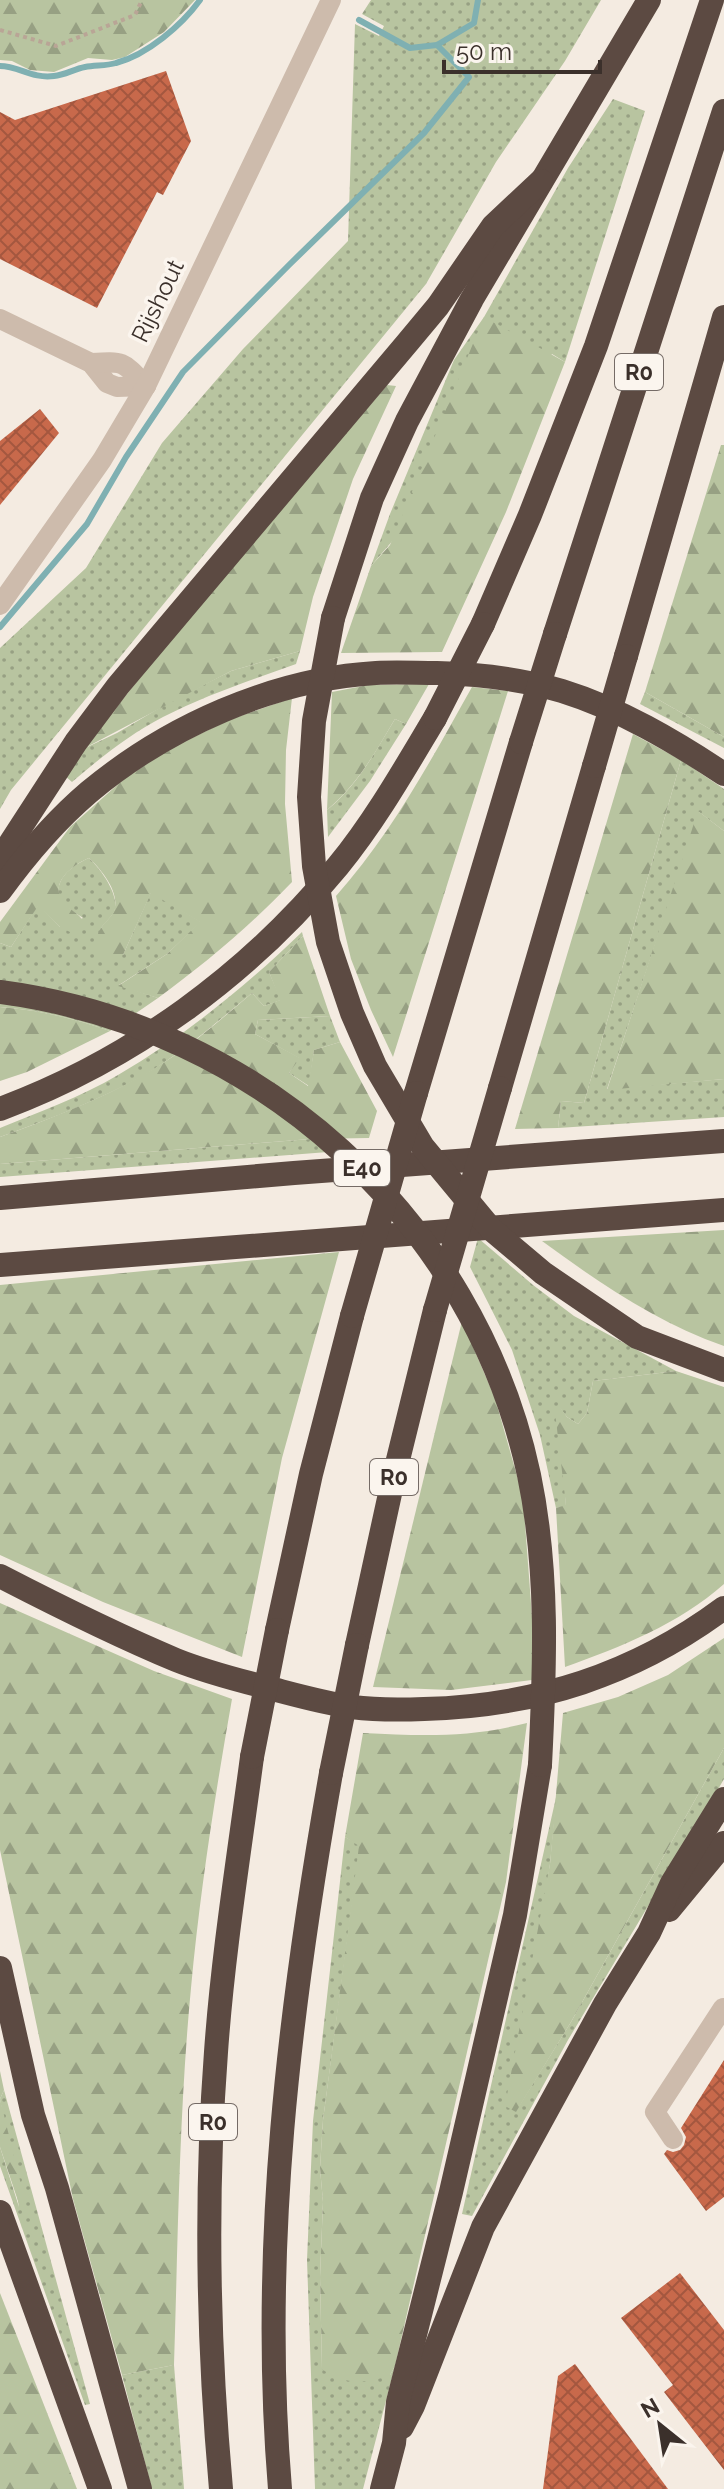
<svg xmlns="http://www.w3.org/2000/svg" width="724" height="2489" font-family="Raleway,sans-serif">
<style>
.grass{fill:url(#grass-dots)}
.forest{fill:url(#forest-firs)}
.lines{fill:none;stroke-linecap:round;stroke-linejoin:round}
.stream{stroke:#7fb0b2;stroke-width:6}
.building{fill:url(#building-cross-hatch)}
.path{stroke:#b9a596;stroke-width:4;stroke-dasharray:4 4;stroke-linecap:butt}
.minor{stroke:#cdbbac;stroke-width:20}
.highway{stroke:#5c4a42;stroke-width:24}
.highway-bridge{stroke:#5c4a42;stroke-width:24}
.labels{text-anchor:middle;stroke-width:7;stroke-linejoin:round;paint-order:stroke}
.shield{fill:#fbf5ee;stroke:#756b66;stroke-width:2}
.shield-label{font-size:22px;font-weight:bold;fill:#3b302b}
.street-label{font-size:24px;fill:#3b302b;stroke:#fbf5ee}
</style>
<defs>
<pattern id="grass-dots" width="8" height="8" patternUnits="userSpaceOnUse" patternTransform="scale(2)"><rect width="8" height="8" fill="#b8c4a0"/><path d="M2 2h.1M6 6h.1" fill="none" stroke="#97a083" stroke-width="1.8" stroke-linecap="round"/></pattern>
<pattern id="forest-firs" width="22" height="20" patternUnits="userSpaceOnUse" patternTransform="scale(2)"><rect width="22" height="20" fill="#b8c4a0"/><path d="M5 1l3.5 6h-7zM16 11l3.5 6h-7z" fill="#97a083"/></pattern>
<pattern id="building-cross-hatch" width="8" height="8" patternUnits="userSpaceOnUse" patternTransform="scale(2)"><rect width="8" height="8" fill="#c8694b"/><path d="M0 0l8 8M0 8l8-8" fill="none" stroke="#a4573f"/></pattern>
</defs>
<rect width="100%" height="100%" fill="#f4ebe1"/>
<g class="grass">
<polygon points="371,0 601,0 565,61 496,162 426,284 11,790 0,809 0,648 86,568 162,443 243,349 348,241 355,24 379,36 384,26 362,14"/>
<polygon points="613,99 645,111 565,362 552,354 371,566 390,514 454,360 484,317 568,168"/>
<path d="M300 651 296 664C251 680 206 695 163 717 130 734 100 758 72 782L65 776 83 749 117 733 168 703 231 671Z"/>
<polygon points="645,692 724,737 724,748 640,704"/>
<path d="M395 719 406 724 370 781 328 837 327 810C358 785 375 752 395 719Z"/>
<polygon points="681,760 724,789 724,831 699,812 607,1089 724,1079 724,1117 558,1128 561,1101 584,1103"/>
<path d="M89 858C100 868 121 896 114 912 111 917 105 923 101 928L123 955 151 892 201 922 167 954 119 985 158 998 110 1031C74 1018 38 1010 0 1007V943L11 947 38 905 60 927 83 918C75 912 61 906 59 896 55 877 75 864 89 858Z"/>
<path d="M302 932 303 936 269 972 281 1000 264 1006 252 993C217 1022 182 1053 143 1076 97 1101 49 1119 0 1137V1128C39 1112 81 1097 118 1075 186 1035 245 987 302 932Z"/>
<polygon points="330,1016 340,1042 314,1050 309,1086 289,1073 299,1058 255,1034 258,1020"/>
<polygon points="310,1139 328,1152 0,1177 0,1164"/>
<polygon points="478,1238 533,1285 574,1316 676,1371 593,1381 587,1413 578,1424 567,1417 560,1408 566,1506 556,1508 540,1435 512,1350 470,1267"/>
<polygon points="724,1748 724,1779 717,1791 568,2040 472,2216 462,2214 557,1793 550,1864 516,2111 571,2022"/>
<polygon points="345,1837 360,1845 323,2120 320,2168 323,2202 320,2277 322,2368 390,2375 395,2366 363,2489 315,2489 307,2260 313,2121"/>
<polygon points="0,2069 4,2090 90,2404 85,2405 0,2166 0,2147 19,2207 0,2099 4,2090"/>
<polygon points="174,2365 184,2489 152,2489 122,2375"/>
</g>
<g class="forest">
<polygon points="0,0 195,0 164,32 125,57 112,60 88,58 54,72 30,70 12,61 0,60"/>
<polygon points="484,317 565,362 506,512 442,652 341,653 371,566 390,545"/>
<polygon points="387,385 396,386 353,479 313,597 300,651 231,671 83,749 195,609"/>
<polygon points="721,445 724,445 724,737 645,692"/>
<path d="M429 684 406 724 395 719C375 753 357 785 327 810L332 692 368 685Z"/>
<path d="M472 687 508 691 393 1057 371 1010 351 959 336 896C392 833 431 760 472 687Z"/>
<path d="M292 698 286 750 285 804 292 882C251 925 206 963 158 998L118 986 167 954 200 922 151 893 123 955 103 960 91 951C94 944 97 935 101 928 105 921 114 916 115 907 118 890 101 869 89 858 74 864 50 882 62 900 70 913 81 911 86 928L70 932 60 927 38 906 11 947 0 943V922L70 827 124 779 171 748 229 720Z"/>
<polygon points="633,734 681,760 584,1103 561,1101 558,1128 515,1129"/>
<polygon points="698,811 724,831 724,1079 607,1090"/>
<path d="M303 936 330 1016 258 1020 255 1034 300 1058 289 1073 308 1086 314 1050 340 1042 377 1111 369 1138 310 1139 0 1164V1137C49 1119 97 1101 143 1075 183 1053 218 1022 252 993L264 1006 280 1000 269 972Z"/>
<path d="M0 1007C38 1010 74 1018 110 1031L27 1072 0 1081Z"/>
<path d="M724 1230V1346C657 1323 598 1282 542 1241Z"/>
<polygon points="339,1252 282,1458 242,1657 103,1602 0,1555 0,1285"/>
<polygon points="462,1321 495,1398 523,1497 533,1630 532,1680 451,1690 373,1687"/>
<path d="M676 1371 724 1387V1584C679 1624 621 1647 565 1667L556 1508 566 1505 555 1412 560 1407 567 1417 578 1424 587 1413 593 1381Z"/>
<path d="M0 1603 154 1671 232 1699C215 1795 200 1891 191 1988 179 2113 178 2240 174 2365L122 2375 73 2199 0 1850Z"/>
<polygon points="724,1638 724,1748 571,2022 516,2112 505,2106 550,1864 563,1713 618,1697 668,1675"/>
<path d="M527 1723 506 1882 395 2366 390 2375C367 2384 342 2385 322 2369L320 2277 323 2202 320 2168 323 2120 359 1846 345 1837 363 1733C424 1736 467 1738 527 1723Z"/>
<polygon points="0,2071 4,2090 0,2099 26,2205 20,2207 0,2147"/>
<polygon points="0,2293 77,2489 0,2489"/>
</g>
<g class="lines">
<g class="stream">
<polyline points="359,20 410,48 437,45 474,23 478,0"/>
<path d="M0 66C19 66 32 79 54 76 65 75 74 69 85 67 95 65 106 66 116 63 147 55 182 25 200 0"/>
<polyline points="0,627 87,524 126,457 183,372 290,264 424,133 469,77 437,45"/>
</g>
</g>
<g class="building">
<polygon points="166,71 191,141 163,195 157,192 97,308 0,259 0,112 15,120"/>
<polygon points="40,409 59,433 0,505 0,441"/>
<polygon points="724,2060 724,2197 706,2211 664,2154 667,2150 673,2152 680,2150 684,2145 686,2137 681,2128"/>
<polygon points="680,2273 724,2330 724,2470 664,2392 673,2385 621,2318"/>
<polygon points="575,2364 668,2489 543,2489 558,2376"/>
</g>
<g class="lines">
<polyline class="path" points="0,30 56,46 135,15 142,0"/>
<g class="minor">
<polyline points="0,319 91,363 107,383 117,387 146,386"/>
<path d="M91 363C124 361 123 361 146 386"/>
<polyline points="0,605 102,460 146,386 331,0"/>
<polyline points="673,2139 655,2112 723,2008"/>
</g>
<g class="highway">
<polyline points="333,618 372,498 407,421 472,299 649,0"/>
<polyline points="483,624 530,515 596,346 712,0"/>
<polyline points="555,634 724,111"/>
<polyline points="626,656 724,317"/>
<polyline points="0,859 76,742 118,686 408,342 438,306 493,226 541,181"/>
<path d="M0 891C26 855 55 821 89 792 167 727 273 679 376 673 396 672 417 673 437 673 479 674 521 679 562 691 620 709 674 741 724 774"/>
<polyline points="500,1088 594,766"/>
<polyline points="416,1093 521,742"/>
<path d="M0 1109C132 1060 249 974 338 866 375 821 405 768 435 718"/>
<polyline points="0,1198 294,1173 724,1141"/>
<polyline points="0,1265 724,1210"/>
<path d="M0 1576C58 1606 116 1635 176 1660 206 1672 237 1680 269 1688 296 1695 324 1703 352 1707 375 1710 401 1710 424 1709 536 1706 634 1675 724 1608"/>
<polyline points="277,1630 311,1474 352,1316"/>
<polyline points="357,1645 393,1480 435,1310"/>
<polyline points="669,1910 724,1843"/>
<polyline points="0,1968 33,2115 57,2188 140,2489"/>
<polyline points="0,2212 100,2489"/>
<polyline points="402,2427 413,2406 483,2227 605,2004 649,1933 672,1883 724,1799"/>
<path d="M221 2489C208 2344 205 2198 216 2052 223 1953 239 1855 252 1757"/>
<path d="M280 2489C260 2249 289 2009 331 1773"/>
<polyline points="382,2489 394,2443 398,2402 451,2192 515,1915 540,1765"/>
</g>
<g class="highway-bridge">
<polyline points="333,618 314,721 309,797 314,866 328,942 352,1013 375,1066 423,1147 491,1229 543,1273 637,1337 724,1370"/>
<polyline points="435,718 483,624"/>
<polyline points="521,742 555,634"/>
<polyline points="594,766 626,656"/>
<path d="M0 992C258 1026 474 1219 529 1475 549 1571 545 1667 540 1765"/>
<polyline points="435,1310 500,1088"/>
<polyline points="352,1316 416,1093"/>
<polyline points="252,1757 277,1630"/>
<polyline points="331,1773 357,1645"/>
</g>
</g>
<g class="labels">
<g class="shield">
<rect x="615" y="354" width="48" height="36" rx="6"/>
<rect x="334" y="1150" width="56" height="36" rx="6"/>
<rect x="370" y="1459" width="48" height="36" rx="6"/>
<rect x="189" y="2104" width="48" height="36" rx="6"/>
</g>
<g class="shield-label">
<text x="639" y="380">R0</text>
<text x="362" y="1176">E40</text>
<text x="394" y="1485">R0</text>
<text x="213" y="2130">R0</text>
</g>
<g class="street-label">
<text transform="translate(158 301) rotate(-64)" y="8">Rijshout</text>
</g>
</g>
<g transform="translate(660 2425) rotate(330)" stroke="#fbf5ee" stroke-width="6" paint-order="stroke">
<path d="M0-6L14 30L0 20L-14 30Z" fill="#3b302b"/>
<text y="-12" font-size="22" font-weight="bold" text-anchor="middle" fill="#3b302b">N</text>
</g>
<path d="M444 60v12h156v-12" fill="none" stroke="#3b302b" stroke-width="4"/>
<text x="456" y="60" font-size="24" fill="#3b302b" stroke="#fbf5ee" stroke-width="6" paint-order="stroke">50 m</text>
</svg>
